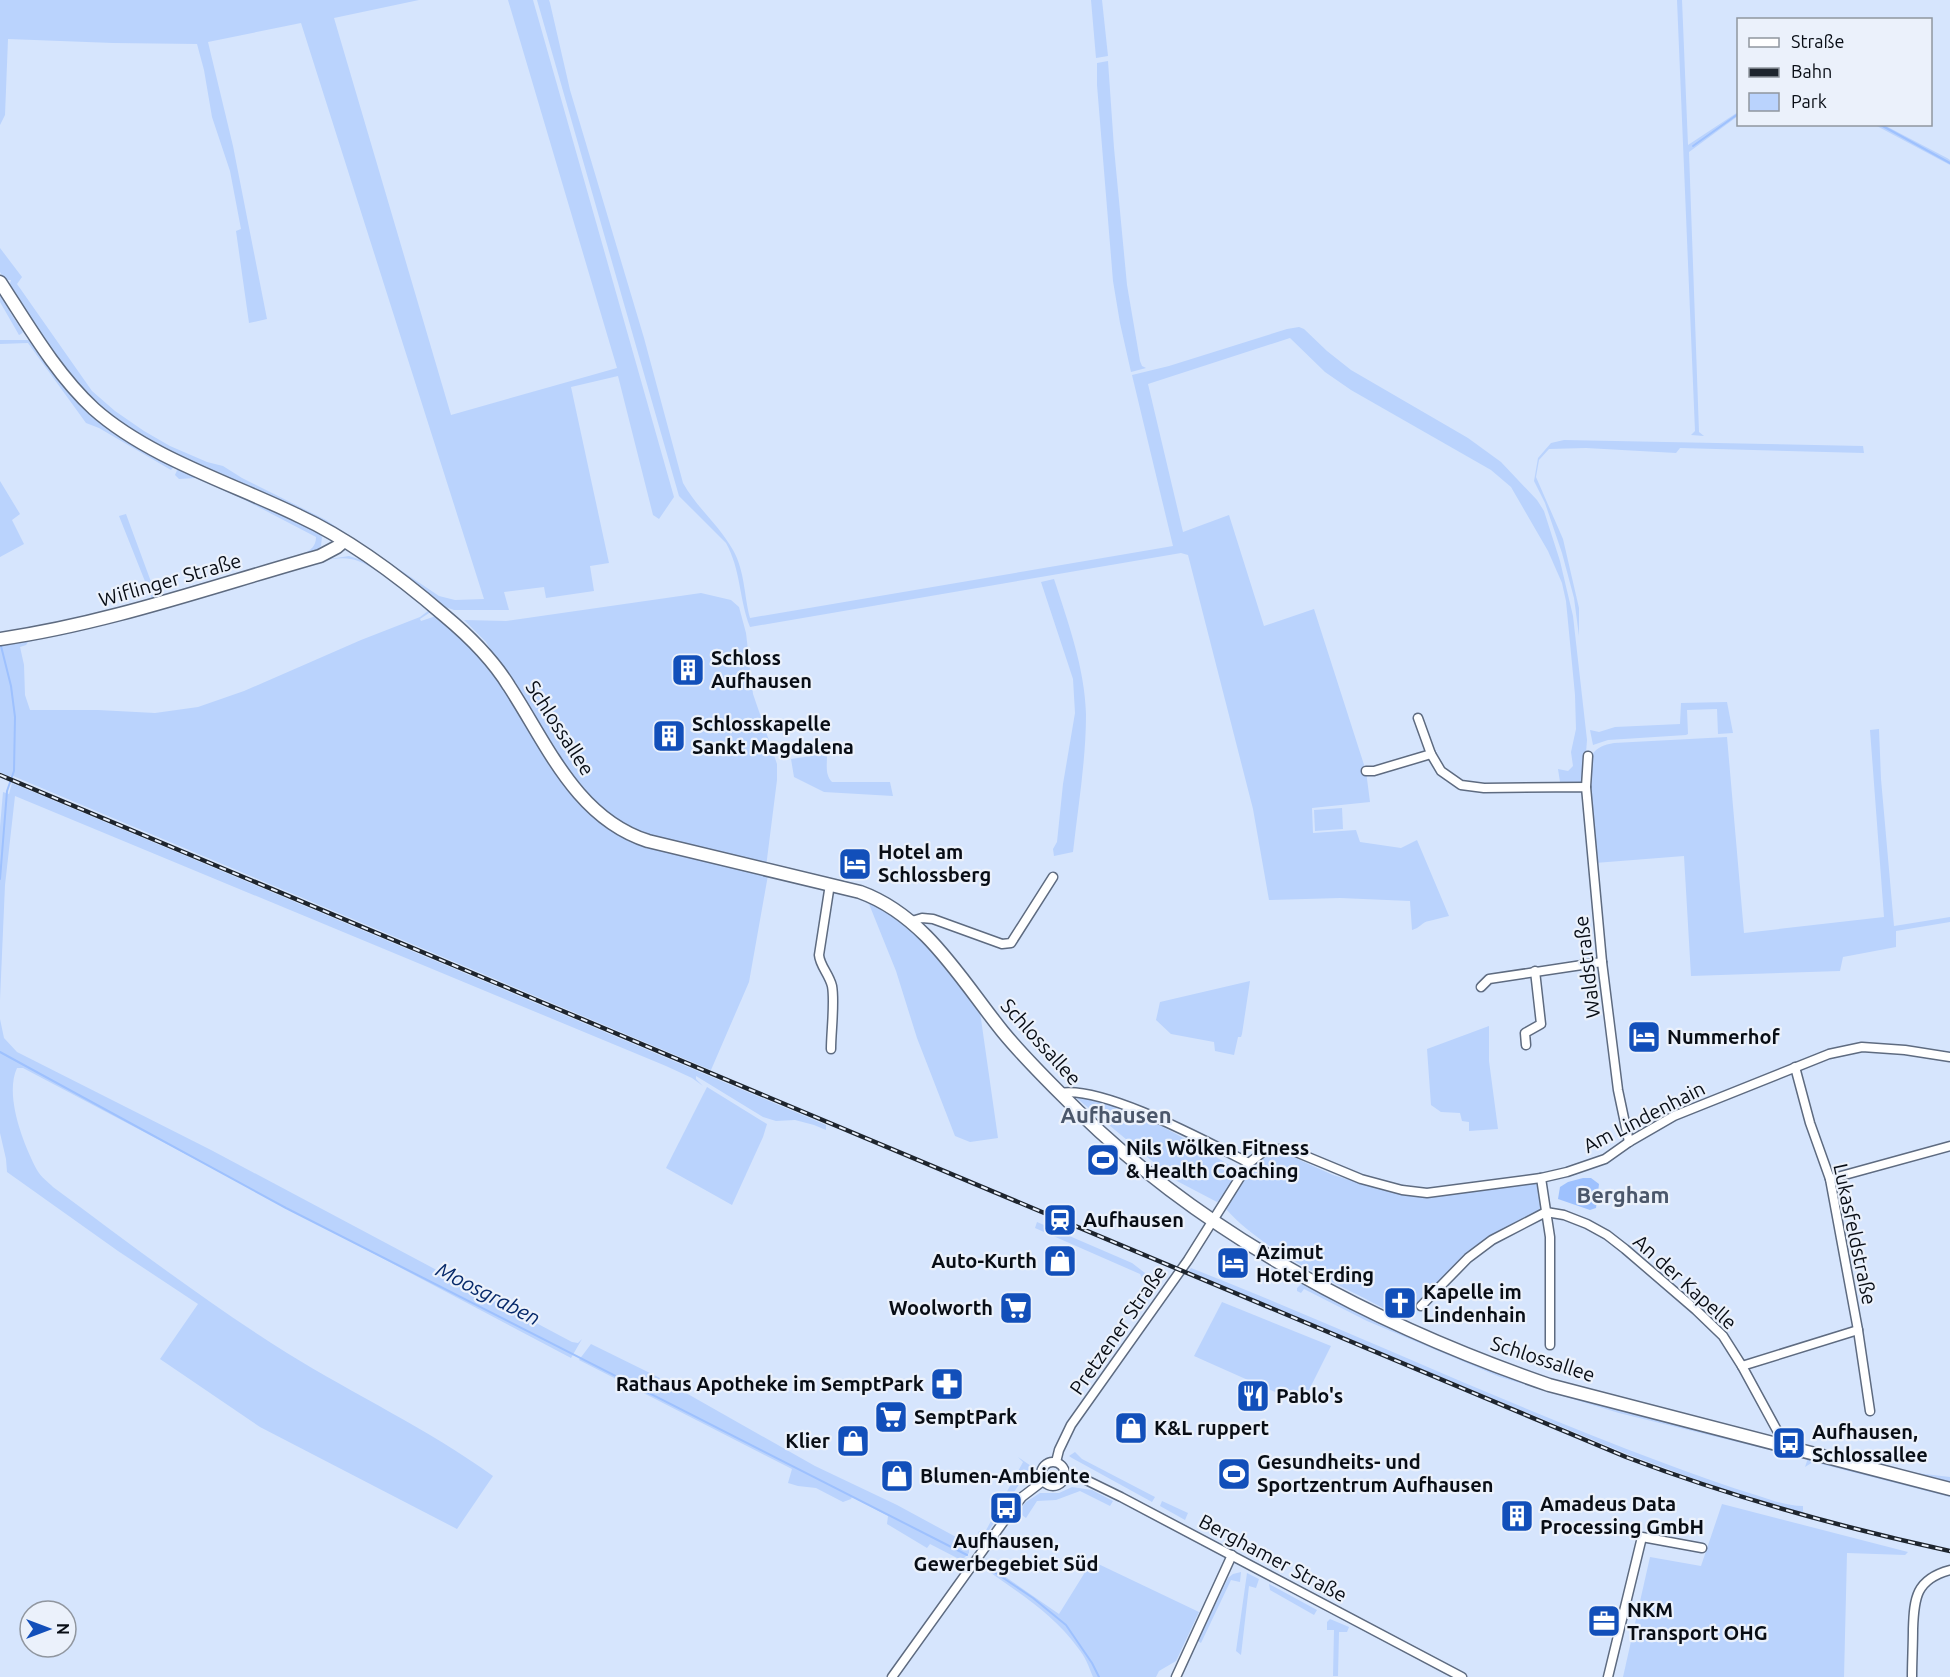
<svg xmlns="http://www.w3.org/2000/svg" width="1950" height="1677" font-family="Ubuntu,sans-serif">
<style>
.green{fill:#bad3fd}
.water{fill:#9ec1fe}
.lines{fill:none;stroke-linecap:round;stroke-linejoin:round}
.stream{stroke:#9ec1fe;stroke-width:2}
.street-casing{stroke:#5e6b80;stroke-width:11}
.secondary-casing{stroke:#5e6b80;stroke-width:15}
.street{stroke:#fff;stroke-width:8}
.secondary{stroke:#fff;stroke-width:12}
.rail-casing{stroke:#1e252e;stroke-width:4.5}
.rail{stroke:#ebf1fb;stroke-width:2;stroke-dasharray:7;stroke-linecap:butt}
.labels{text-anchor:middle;stroke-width:4.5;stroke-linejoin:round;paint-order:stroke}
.street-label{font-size:20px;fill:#080d15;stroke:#ebf1fb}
.poi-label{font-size:20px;font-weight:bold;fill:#080d15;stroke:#ebf1fb;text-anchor:start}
.water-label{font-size:21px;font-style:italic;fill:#06296a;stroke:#ebf1fb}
.quarter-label{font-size:22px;font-weight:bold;fill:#4b576b;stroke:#ebf1fb}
</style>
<rect width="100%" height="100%" fill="#d6e5fd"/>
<g class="green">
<polygon points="0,0 419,0 334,18 451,415 617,368 508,0 533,0 674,497 659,519 653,515 618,376 571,387 609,563 590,566 594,591 546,598 544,587 504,592 509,610 454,610 439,605 289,505 166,450 115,420 91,399 66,370 9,287 11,280 5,280 0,272 0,248 22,277 17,284 92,391 115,411 144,431 170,446 207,462 223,466 242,478 326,520 439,596 455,600 484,599 301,23 208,42 233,146 267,319 249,323 236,231 241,229 230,171 212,117 204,70 197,44 113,43 8,39 5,115 0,125"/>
<path d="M537 0H549L550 3 570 90 644 338 683 483C697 508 719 525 733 550 745 571 744 596 750 618L1173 546 1132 375 1169 366 1287 329 1299 327 1304 329 1327 351 1351 370 1468 438 1501 462 1537 500 1544 511 1560 561 1573 616 1587 740 1584 778 1582 782 1578 784 1560 782 1558 769 1568 771 1573 766 1571 752 1576 729 1575 695 1566 601 1562 583 1548 551 1511 487 1491 470 1351 390 1325 372 1290 338 1148 384 1183 532 1229 515 1264 626 1314 609 1366 771 1370 802 1312 808 1313 833 1356 830 1360 842 1401 848 1417 840 1449 916C1442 918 1436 919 1429 921 1422 922 1420 928 1412 930L1410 901 1340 898 1269 900 1253 809 1188 555 1181 553 750 627C739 599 741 570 726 543L679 496Z"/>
<polygon points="1091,0 1102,0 1108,56 1096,58"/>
<polygon points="1677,0 1682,0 1688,145 1738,112 1738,116 1689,152 1699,432 1704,436 1691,435 1695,431"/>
<polygon points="1108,61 1114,148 1127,285 1140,361 1142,366 1146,368 1131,372 1120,323 1113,281 1097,85 1097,63"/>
<polygon points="1875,125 1884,125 1947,158 1950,160 1950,165"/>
<polygon points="0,290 7,300 10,312 23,332 21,334 19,335 0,302"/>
<path d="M0 340H29L95 416 316 530 322 537 321 546 314 553 155 600 152 599 119 516 126 514 157 598 303 554C311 550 316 546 316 537L245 500 196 478 179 479 175 475 178 468 175 465 171 470 99 428 86 423 28 343 0 344Z"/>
<polygon points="1564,440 1863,446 1864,453 1680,448 1676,453 1586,448 1549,449 1539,460 1536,477 1563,539 1579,608 1579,636 1574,598 1562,553 1545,503 1534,481 1538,458 1551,443"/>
<polygon points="0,481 20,514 12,520 24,544 0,557"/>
<path d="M349 556 365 561 432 611 420 619 421 621 436 616 450 626 493 670 535 739 624 837 638 843 768 875 749 982 711 1070 13 776H7L0 772V643L109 622 67 634 28 642 26 645 20 647 24 665 25 695 30 710H98L155 713 198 707 244 691 361 640 420 617 428 611C417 597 368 561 351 559 342 557 332 559 323 560Z"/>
<path d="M1054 579C1068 622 1085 669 1086 714 1086 760 1078 807 1073 852L1054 856 1053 849 1057 842 1063 784 1075 713 1073 679 1041 582Z"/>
<polygon points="701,593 731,600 739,607 746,633 753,694 777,764 777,780 766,867 628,830 573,782 486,642 464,620 506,621"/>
<polygon points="1727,702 1733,733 1718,734 1717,709 1687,710 1688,734 1686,735 1608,740 1593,745 1590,730 1599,732 1615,727 1680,724 1681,703"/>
<path d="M1879 729 1881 779 1894 926 1950 917V922L1896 931V947L1843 957 1840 971 1691 976 1684 856 1595 863 1589 794 1592 755C1597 747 1604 745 1614 743L1727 737 1744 933 1884 917 1870 730Z"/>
<path d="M818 755 827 756C827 765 825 775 832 782H890L893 796 824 792 794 777 791 759Z"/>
<polygon points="12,783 826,1125 826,1130 814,1125 795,1120 776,1121 763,1117 696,1076 696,1079 703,1086 692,1078 666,1066 15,796 5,885 0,1000 0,827 3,792 9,794"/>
<polygon points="1342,808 1343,829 1315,831 1314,810"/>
<polygon points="867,899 901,918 940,960 980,1012 998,1138 970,1142 955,1136 917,1038 896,971"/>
<polygon points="1250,981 1242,1034 1241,1037 1238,1037 1234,1055 1215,1051 1214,1042 1171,1034 1156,1020 1160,1002"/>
<path d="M0 1019 4 1038 17 1052 211 1150 572 1342 578 1343 582 1339 571 1358 23 1068H17C4 1096 24 1145 37 1170 41 1177 48 1182 53 1187 130 1244 206 1302 287 1353 355 1395 428 1429 493 1476L457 1529 260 1427 160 1359 198 1304 118 1251 7 1172 6 1159 0 1133Z"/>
<polygon points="1489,1026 1489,1061 1498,1129 1469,1131 1469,1122 1462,1121 1460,1113 1441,1112 1431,1105 1427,1049"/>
<polygon points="707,1087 767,1124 763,1137 732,1205 666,1168"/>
<path d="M1073 1095C1135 1105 1186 1140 1240 1171L1227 1192 1217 1202 1175 1180Z"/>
<path d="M1274 1155 1293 1157 1333 1175 1390 1192 1426 1197 1536 1182 1542 1209 1489 1237 1477 1246 1405 1317C1390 1313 1376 1304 1362 1297 1320 1276 1257 1245 1226 1209L1251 1167 1261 1159Z"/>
<path d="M1037 1222 1132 1263 1158 1283 1138 1313 1134 1310C1143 1296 1150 1291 1140 1274L1035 1228Z"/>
<path d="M1191 1268C1349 1330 1502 1403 1661 1462 1693 1474 1726 1486 1759 1496 1774 1501 1788 1506 1803 1506V1513L1711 1485 1627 1454 1188 1272Z"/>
<path d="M1303 1282C1383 1320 1462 1361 1547 1389L1801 1454 1803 1458 1619 1413 1500 1377 1367 1321 1304 1289 1301 1293 1297 1291V1288Z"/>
<polygon points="1222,1302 1331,1346 1302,1404 1194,1356"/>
<polygon points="591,1344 656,1376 815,1466 897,1505 969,1544 969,1553 964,1558 959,1559 930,1544 927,1548 887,1524 888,1516 852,1497 851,1499 843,1502 816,1488 798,1486 788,1483 792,1469 579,1360"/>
<polygon points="1075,1452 1082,1459 1155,1497 1152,1502 1072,1458 1069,1456"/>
<polygon points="1018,1457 1031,1466 984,1538 978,1534 979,1531 984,1534 1023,1462"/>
<polygon points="1808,1458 1950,1493 1950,1497 1813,1462 1805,1467"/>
<polygon points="1908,1472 1950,1477 1950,1484"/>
<polygon points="1072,1487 1092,1490 1113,1501 1110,1506 1080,1491 1056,1500 1037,1501 1026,1518 1018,1512 1026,1502 1040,1493 1059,1493"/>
<polygon points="1162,1501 1188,1513 1185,1520 1160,1506"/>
<polygon points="1722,1504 1908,1552 1905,1555 1847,1553 1844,1677 1623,1677 1650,1557 1701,1566"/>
<path d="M1092 1561 1199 1612 1176 1661 1159 1671 1156 1677H1093C1089 1667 1085 1656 1078 1648 1053 1613 1016 1591 981 1566L984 1562 1059 1614Z"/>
<polygon points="1241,1572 1240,1582 1231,1580 1201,1643 1198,1641 1228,1578 1233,1574"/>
<polygon points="1247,1573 1259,1579 1256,1588 1249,1586 1241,1655 1236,1651"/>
<polygon points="1269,1584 1317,1610 1314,1615 1270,1590"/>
<polygon points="1330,1619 1349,1627 1347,1632 1339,1632 1338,1676 1333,1676 1334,1630 1327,1630 1327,1622"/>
</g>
<polygon class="water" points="1583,1178 1591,1178 1599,1184 1596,1208 1590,1210 1558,1199 1560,1187 1568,1182"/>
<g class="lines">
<g class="stream">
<polyline points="1879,124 1950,163"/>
<polyline points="1693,146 1738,114"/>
<polyline points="0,879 7,791 14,771 15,717 11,686 1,646"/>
<polyline points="0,1052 286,1208 967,1555"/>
<polyline points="984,1565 1033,1598 1066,1625 1092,1663 1099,1677"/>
</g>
<defs>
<g id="street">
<polyline points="1418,718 1431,754 1441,771 1461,785 1484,788 1586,787 1602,962 1618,1090 1629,1142"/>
<polyline points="1366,771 1374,771 1431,754"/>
<polyline points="1586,787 1588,756"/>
<path d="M830 884 819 955C820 966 829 974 832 986 835 1002 831 1032 831 1049"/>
<polyline points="912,921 922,918 933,919 1002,944 1011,943 1053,877"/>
<polyline points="1481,987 1489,979 1602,962"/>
<polyline points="1526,1045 1525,1033 1541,1024 1535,971"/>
<polyline points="1795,1067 1810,1123 1830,1179 1858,1330 1870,1411"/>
<path d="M1060 1093C1103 1085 1207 1142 1249 1163"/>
<polyline points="1541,1178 1550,1237 1550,1345"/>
<polyline points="1830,1179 1950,1146"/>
<polyline points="1421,1306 1468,1258 1492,1240 1546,1212 1564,1215 1587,1224 1607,1235 1625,1249 1696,1310 1723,1336 1742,1366 1785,1445"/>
<polyline points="1742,1366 1858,1330"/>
<circle cx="1053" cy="1474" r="12"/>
<polyline points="1056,1462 1059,1450 1071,1425 1188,1260 1249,1163 1263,1152 1276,1149 1291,1150 1361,1179 1402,1190 1427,1193 1541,1178 1567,1172 1605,1159 1629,1142 1674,1116 1829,1054 1862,1047 1905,1050 1950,1057"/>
<polyline points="1066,1477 1082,1478 1121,1497 1462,1677"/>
<polyline points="892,1677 1009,1514 1022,1497 1043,1481"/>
<polyline points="1176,1677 1232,1555"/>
<polyline points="1608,1677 1642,1537 1702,1548"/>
<path d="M1912 1677C1912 1661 1913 1645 1913 1629 1914 1598 1916 1579 1950 1570"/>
</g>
<g id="secondary">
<path d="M0 282C28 325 56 374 94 409 149 458 234 484 299 516 351 540 401 578 445 616 469 636 493 660 509 686 547 744 576 818 648 841L860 892C926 916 961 980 1003 1032 1026 1060 1053 1086 1078 1111 1208 1238 1378 1326 1549 1385L1950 1489"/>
<path d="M0 639C110 623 213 586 320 556L337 547 344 541"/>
</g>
</defs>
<use href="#street" class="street-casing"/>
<use href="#secondary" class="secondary-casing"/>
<use href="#street" class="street"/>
<use href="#secondary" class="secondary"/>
<defs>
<path id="rail" d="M0 775 1626 1457C1732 1497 1839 1527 1950 1551"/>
</defs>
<use href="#rail" class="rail-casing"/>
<use href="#rail" class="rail"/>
</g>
<defs>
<symbol id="building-square" viewBox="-11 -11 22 22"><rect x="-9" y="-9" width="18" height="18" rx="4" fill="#124fba" stroke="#ebf1fb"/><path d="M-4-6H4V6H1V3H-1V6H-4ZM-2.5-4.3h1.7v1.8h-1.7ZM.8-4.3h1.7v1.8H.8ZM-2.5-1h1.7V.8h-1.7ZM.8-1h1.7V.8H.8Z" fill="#fff"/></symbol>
<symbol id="hotel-square" viewBox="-11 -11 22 22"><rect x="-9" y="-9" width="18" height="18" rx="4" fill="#124fba" stroke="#ebf1fb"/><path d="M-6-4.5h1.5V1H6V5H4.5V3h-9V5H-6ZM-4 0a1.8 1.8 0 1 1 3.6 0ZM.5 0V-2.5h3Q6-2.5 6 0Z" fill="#fff"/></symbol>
<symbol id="stadium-square" viewBox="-11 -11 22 22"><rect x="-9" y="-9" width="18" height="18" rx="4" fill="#124fba" stroke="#ebf1fb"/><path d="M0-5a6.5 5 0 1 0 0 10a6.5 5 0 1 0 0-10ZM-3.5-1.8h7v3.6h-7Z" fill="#fff"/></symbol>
<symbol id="station-square" viewBox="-11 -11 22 22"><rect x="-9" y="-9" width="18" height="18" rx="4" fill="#124fba" stroke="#ebf1fb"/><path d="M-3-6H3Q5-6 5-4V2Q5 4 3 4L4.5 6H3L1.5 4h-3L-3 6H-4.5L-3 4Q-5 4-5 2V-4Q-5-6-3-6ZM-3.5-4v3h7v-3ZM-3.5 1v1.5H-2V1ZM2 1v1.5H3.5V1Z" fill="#fff"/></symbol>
<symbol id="shop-square" viewBox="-11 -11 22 22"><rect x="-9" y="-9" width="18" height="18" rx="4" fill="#124fba" stroke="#ebf1fb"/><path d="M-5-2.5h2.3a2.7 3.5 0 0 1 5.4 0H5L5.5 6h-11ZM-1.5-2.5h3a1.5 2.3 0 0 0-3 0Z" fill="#fff"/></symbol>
<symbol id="church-square" viewBox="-11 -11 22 22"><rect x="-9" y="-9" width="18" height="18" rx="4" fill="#124fba" stroke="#ebf1fb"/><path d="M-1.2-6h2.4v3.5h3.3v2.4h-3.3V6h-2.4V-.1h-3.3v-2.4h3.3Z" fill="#fff"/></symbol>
<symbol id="supermarket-square" viewBox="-11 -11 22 22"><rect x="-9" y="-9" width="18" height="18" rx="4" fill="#124fba" stroke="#ebf1fb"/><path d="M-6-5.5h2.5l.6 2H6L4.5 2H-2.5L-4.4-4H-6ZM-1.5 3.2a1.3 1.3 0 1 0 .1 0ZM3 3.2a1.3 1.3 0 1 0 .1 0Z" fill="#fff"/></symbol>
<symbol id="pharmacy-square" viewBox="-11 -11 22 22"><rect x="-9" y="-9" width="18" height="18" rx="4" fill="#124fba" stroke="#ebf1fb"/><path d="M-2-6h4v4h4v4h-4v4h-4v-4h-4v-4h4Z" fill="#fff"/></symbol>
<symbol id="restaurant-square" viewBox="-11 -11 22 22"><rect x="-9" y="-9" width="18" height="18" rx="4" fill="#124fba" stroke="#ebf1fb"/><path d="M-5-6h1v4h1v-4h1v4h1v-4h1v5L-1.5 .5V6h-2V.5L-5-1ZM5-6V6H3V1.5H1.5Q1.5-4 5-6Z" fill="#fff"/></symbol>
<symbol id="bus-square" viewBox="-11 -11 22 22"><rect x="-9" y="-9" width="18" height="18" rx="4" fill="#124fba" stroke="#ebf1fb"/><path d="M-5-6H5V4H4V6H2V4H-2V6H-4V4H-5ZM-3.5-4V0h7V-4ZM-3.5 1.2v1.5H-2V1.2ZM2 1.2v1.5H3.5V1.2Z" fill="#fff"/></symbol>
<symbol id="office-square" viewBox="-11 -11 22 22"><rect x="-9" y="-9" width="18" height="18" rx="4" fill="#124fba" stroke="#ebf1fb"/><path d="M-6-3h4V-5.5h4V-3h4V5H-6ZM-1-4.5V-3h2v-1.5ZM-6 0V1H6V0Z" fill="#fff"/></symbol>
</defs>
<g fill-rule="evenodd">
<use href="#building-square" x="669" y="651" width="38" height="38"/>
<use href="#building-square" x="650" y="717" width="38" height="38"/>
<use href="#hotel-square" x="836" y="845" width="38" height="38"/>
<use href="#hotel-square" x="1625" y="1018" width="38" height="38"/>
<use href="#stadium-square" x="1084" y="1141" width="38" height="38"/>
<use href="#station-square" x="1041" y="1201" width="38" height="38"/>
<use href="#shop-square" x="1041" y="1242" width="38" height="38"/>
<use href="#hotel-square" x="1214" y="1244" width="38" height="38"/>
<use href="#church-square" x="1381" y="1284" width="38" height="38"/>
<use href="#supermarket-square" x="997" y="1289" width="38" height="38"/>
<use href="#pharmacy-square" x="928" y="1365" width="38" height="38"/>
<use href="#restaurant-square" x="1234" y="1377" width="38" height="38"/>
<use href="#supermarket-square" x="872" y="1398" width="38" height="38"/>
<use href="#shop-square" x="1112" y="1409" width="38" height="38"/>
<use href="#shop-square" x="834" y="1422" width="38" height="38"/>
<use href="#bus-square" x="1770" y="1424" width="38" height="38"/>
<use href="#stadium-square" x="1215" y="1455" width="38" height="38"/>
<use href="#shop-square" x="878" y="1457" width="38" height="38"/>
<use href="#bus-square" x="987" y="1489" width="38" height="38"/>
<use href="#building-square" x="1498" y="1497" width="38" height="38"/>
<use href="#office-square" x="1585" y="1602" width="38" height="38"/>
</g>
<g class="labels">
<g class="street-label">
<text transform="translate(170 580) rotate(-16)" y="7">Wiflinger Straße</text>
<text transform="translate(560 728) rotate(57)" y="7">Schlossallee</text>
<text transform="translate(1587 967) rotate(-97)" y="7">Waldstraße</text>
<text transform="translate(1041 1042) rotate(48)" y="7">Schlossallee</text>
<text transform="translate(1644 1117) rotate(-27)" y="7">Am Lindenhain</text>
<text transform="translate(1855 1234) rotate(78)" y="7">Lukasfeldstraße</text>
<text transform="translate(1685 1282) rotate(42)" y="7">An der Kapelle</text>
<text transform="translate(1118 1330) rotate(-55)" y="7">Pretzener Straße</text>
<text transform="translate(1543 1359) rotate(18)" y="7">Schlossallee</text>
<text transform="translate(1273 1558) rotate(28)" y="7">Berghamer Straße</text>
</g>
<g class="poi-label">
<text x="711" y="665">Schloss<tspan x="711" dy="23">Aufhausen</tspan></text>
<text x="692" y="731">Schlosskapelle<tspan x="692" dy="23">Sankt Magdalena</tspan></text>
<text x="878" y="859">Hotel am<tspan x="878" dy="23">Schlossberg</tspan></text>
<text x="1667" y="1044">Nummerhof</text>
<text x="1126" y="1155">Nils Wölken Fitness<tspan x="1126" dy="23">&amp; Health Coaching</tspan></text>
<text x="1083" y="1227">Aufhausen</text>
<text x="1256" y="1259">Azimut<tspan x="1256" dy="23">Hotel Erding</tspan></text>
<text x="1037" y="1268" text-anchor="end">Auto-Kurth</text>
<text x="1423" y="1299">Kapelle im<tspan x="1423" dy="23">Lindenhain</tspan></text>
<text x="993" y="1315" text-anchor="end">Woolworth</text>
<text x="924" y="1391" text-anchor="end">Rathaus Apotheke im SemptPark</text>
<text x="1276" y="1403">Pablo's</text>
<text x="914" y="1424">SemptPark</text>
<text x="1154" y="1435">K&amp;L ruppert</text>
<text x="1812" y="1439">Aufhausen,<tspan x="1812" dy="23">Schlossallee</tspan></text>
<text x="830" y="1448" text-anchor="end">Klier</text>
<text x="1257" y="1469">Gesundheits- und<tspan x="1257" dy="23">Sportzentrum Aufhausen</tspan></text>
<text x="920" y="1483">Blumen-Ambiente</text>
<text x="1540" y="1511">Amadeus Data<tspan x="1540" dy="23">Processing GmbH</tspan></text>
<text x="1006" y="1548" text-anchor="middle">Aufhausen,<tspan x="1006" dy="23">Gewerbegebiet Süd</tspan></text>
<text x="1627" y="1617">NKM<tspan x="1627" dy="23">Transport OHG</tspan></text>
</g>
<g class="water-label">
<text transform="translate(488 1294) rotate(27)" y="7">Moosgraben</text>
</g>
<g class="quarter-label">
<text x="1116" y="1123">Aufhausen</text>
<text x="1623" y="1203">Bergham</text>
</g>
</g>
<rect x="1737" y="18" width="195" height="108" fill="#ebf1fb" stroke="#90969f" stroke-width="1.5"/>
<rect x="1749" y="38" width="30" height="9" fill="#ffffff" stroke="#90969f" stroke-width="1.5"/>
<text x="1791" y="48" font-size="18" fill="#080d15">Straße</text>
<rect x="1749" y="68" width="30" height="9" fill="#1e252e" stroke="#90969f" stroke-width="1.5"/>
<text x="1791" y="78" font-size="18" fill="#080d15">Bahn</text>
<rect x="1749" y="93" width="30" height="18" fill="#bad3fd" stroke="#90969f" stroke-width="1.5"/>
<text x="1791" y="108" font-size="18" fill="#080d15">Park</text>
<g transform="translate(48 1629) rotate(90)"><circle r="28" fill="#ebf1fb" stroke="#90969f" stroke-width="1.5"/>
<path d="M0-4.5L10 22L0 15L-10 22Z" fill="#124fba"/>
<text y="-9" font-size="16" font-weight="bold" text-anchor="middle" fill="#080d15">N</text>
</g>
</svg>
